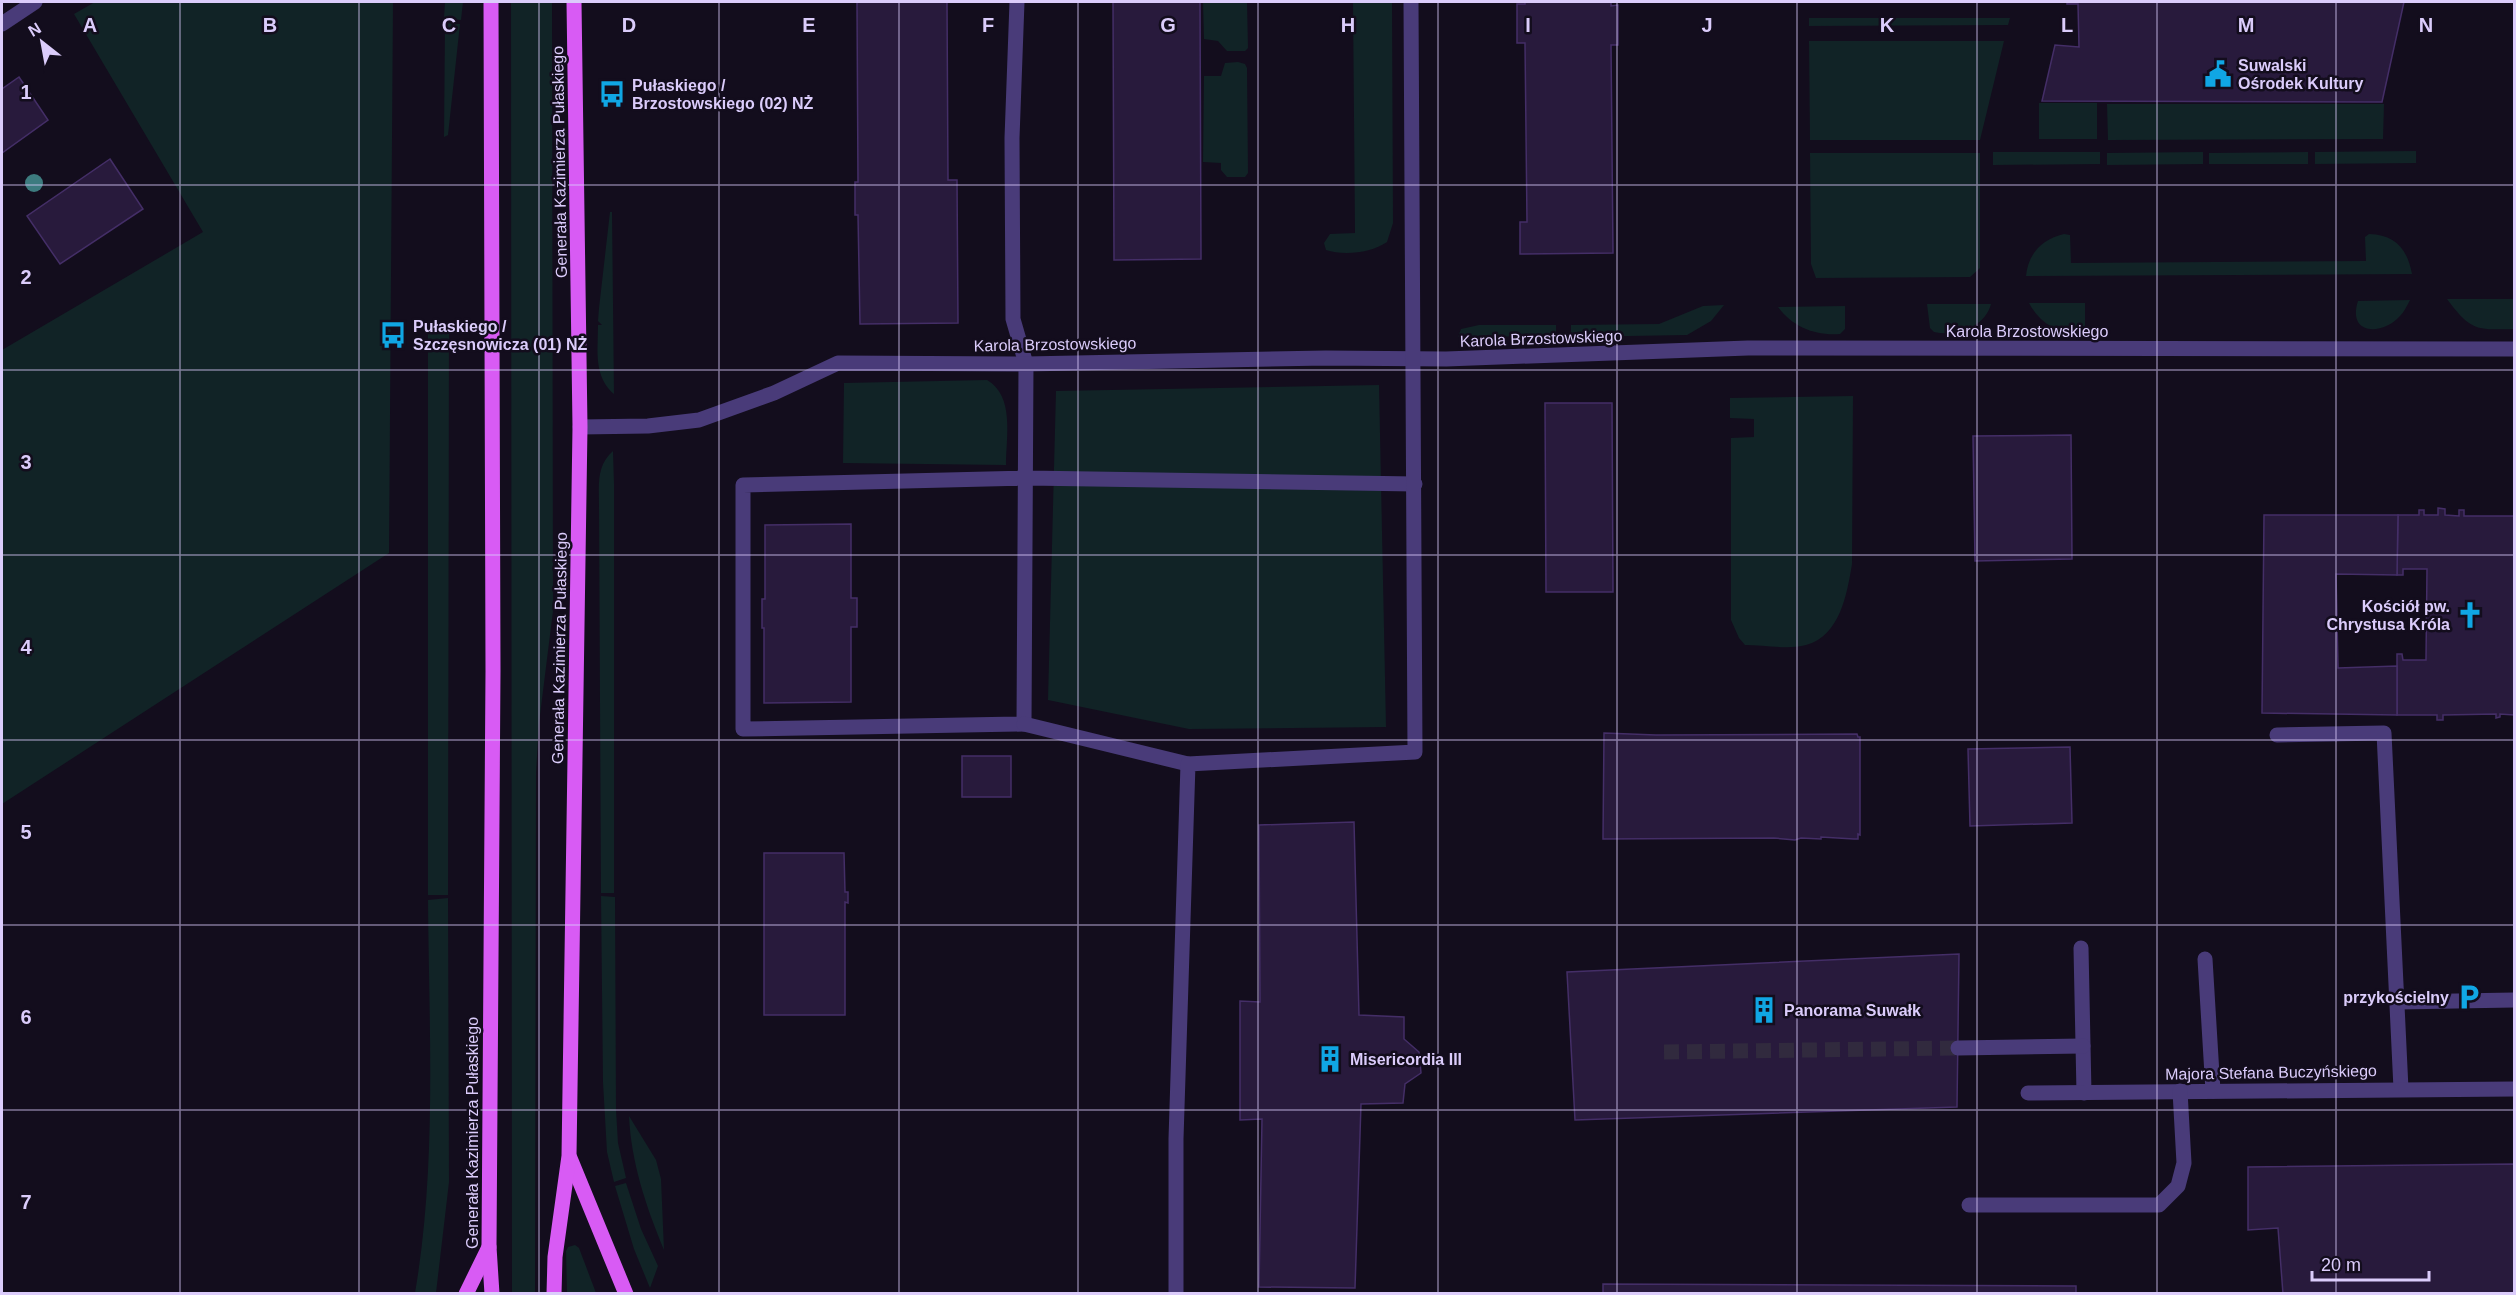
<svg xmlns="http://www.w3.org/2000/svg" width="2516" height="1295" font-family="Helvetica,sans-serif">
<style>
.green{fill:#112326}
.building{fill:#281a3c;stroke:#442e67;stroke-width:1.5}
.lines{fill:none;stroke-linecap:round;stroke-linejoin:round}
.minor-tunnel{stroke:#312a3e;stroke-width:15;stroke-dasharray:15 8;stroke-linecap:butt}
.minor{stroke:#493b79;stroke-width:15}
.major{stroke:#d85bf4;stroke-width:15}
.tree{fill:#3d7b7f}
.grid{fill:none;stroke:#dbccfb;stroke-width:1.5;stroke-opacity:0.55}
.labels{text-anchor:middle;stroke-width:5;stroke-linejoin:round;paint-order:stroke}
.poi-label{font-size:16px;font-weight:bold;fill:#dbccfb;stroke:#130d1d;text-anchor:start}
.street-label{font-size:16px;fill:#dbccfb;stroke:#130d1d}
.grid-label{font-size:20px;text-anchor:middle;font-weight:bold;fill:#dbccfb;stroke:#130d1d;stroke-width:5;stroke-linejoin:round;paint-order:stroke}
</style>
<rect width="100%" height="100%" fill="#130d1d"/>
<g class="green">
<polygon points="95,2 393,2 389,553 2,804 2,350 203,232 74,14"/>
<polygon points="445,2 463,2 461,20 444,18"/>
<polygon points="511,2 552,2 553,611 539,723 536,773 535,1294 512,1293"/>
<polygon points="1203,2 1247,2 1248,48 1245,51 1227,51 1218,41 1204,39"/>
<path d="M1353 2H1392L1393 223 1387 242C1371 253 1344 256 1326 250L1324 243 1330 234 1355 233Z"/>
<rect x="1810" y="2" width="141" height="1"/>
<polygon points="1809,18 2010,18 2008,25 1809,26"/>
<polygon points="445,23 460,24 448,135 444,137"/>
<polygon points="1809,41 2004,41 1980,140 1810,140"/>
<polygon points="1238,62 1245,64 1247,68 1248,173 1245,177 1227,177 1221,170 1221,163 1203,162 1204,76 1221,76 1225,63"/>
<rect x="2039" y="103" width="58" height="36"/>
<polygon points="2107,104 2384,104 2383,139 2108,140"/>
<polygon points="2416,151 2416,163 2315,164 2315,152"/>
<polygon points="1993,152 2100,152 2100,164 1993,165"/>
<polygon points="2203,152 2203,164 2107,165 2107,153"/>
<polygon points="2308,152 2308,164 2209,164 2209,153"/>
<polygon points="1810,153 1980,153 1980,268 1970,277 1816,278 1811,264"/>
<path d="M610 212H612L614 394C593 376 598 349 598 325H602L598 321 599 308Z"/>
<path d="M2064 234 2070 235 2071 263 2366 261 2365 237 2369 234C2395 235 2407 248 2412 274L2026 276C2028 254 2042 239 2064 234Z"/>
<path d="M2447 299H2514V329C2476 330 2471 331 2447 299Z"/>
<path d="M2410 300C2407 306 2404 312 2400 316 2382 336 2347 335 2358 301Z"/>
<path d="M2029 303H2085V326L2077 333C2056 333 2039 322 2029 303Z"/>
<path d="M1927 304H1991C1985 327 1956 337 1934 332L1930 328Z"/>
<polygon points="1724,305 1711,321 1687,335 1571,337 1571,325 1659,324 1703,306"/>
<path d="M1845 306V329L1840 334C1815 336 1793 327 1778 307Z"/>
<polygon points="1479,325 1556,325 1556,336 1458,337 1461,329"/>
<polygon points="428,327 449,328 448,895 428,895"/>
<path d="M987 380C1015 396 1006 438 1006 465L843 463 844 383Z"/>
<polygon points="1379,385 1386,727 1189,729 1048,700 1056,391"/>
<path d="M1853 396 1852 564C1847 594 1840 636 1806 645 1788 650 1764 645 1745 645L1739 638 1731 620V438L1754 437V419L1730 418V398Z"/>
<path d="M613 451 614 484V893H601L599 507C599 485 596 466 613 451Z"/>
<polygon points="601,896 615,897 616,1110 618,1143 626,1178 614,1182 607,1152 603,1082"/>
<path d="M448 898 449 1182 436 1293H415C437 1164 429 1031 428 900Z"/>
<path d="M629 1116 656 1160 661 1179 664 1250C646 1207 631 1162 629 1116Z"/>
<polygon points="626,1183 641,1229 658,1266 650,1288 634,1249 615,1186"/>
<polygon points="575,1245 579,1248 596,1293 567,1293 566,1251 568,1247"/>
</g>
<g class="building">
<polygon points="857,2 947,2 948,180 957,180 958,323 860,324 858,215 855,215 855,182 858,182"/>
<polygon points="1113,2 1200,2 1201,259 1114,260"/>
<polygon points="1525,2 1611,2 1611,6 1618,5 1618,45 1611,45 1613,253 1520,254 1520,222 1527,222 1525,43 1517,43 1517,4 1525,4"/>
<polygon points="2067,2 2404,2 2382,102 2042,101 2055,45 2079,47 2078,4 2067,4"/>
<polygon points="19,77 48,120 2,153 2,89"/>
<polygon points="110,159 143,209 60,264 27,216"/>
<polygon points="1545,403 1612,403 1613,592 1546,592"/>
<polygon points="2071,435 2072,559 1975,561 1973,436"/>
<polygon points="2438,508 2445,509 2445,515 2459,516 2459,510 2464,510 2464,516 2514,516 2514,715 2500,714 2500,717 2496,718 2496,714 2443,715 2443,720 2437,720 2437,715 2397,715 2397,654 2402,654 2403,660 2426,660 2427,569 2403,569 2403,575 2397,575 2398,515 2419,515 2419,510 2424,510 2424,515 2438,515"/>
<polygon points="2264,515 2398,515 2397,575 2336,574 2338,668 2397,666 2397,715 2262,713"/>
<polygon points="851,524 851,598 857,598 857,627 851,627 851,702 764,703 764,628 762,628 762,599 765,599 765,525"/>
<polygon points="1604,733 1656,735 1857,734 1858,737 1860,737 1860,835 1858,834 1858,839 1854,839 1821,837 1821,839 1801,838 1795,840 1774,838 1603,839"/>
<polygon points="2070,747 2072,823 1970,826 1968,749"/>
<rect x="962" y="756" width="49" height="41"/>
<polygon points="1354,822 1359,1015 1404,1017 1404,1039 1419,1052 1421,1073 1405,1084 1403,1103 1361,1104 1355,1288 1259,1287 1262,1119 1240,1120 1240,1001 1260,1002 1259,825"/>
<polygon points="764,853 844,853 845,892 848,892 848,903 845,902 845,1015 764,1015"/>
<polygon points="1959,954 1957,1107 1575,1120 1567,972"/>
<polygon points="2514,1164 2514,1294 2283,1294 2278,1228 2248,1230 2248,1167"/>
<polygon points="1603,1284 2076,1286 2076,1294 1603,1294"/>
</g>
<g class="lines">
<polyline class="minor-tunnel" points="1664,1052 1958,1048"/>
<g class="minor">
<polyline points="1017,2 1012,138 1013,319 1026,364 1024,724 743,729 743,485 1027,478 1415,484"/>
<polyline points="2,24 35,2"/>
<polyline points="580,427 648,426 699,420 774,393 838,363 1026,364 1326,358 1446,359 1748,348 2514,349"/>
<polyline points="1024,724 1188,764"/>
<polyline points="2277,735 2384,733 2401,1089"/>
<polyline points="2081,948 2084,1093"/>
<polyline points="2205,959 2213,1091"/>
<polyline points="2398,1002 2514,1000"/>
<polyline points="1958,1048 2083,1046"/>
<polyline points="2028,1093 2514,1089"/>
<polyline points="1969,1205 2159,1205 2178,1186 2184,1163 2180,1091"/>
<path d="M1176 1294V1139L1188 764 1415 752C1415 502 1411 252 1411 2"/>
</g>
<g class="major">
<polyline points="491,2 493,671 489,1247 492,1294"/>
<polyline points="570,1158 626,1294"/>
<polyline points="466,1294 489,1247"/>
<polyline points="554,1294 555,1257 569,1156 580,427 574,2"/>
</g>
</g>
<circle class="tree" cx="34" cy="183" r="9"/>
<path class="grid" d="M180 2V1294M359 2V1294M539 2V1294M719 2V1294M899 2V1294M1078 2V1294M1258 2V1294M1438 2V1294M1617 2V1294M1797 2V1294M1977 2V1294M2157 2V1294M2336 2V1294M2 185H2514M2 370H2514M2 555H2514M2 740H2514M2 925H2514M2 1110H2514"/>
<defs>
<symbol id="civic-bare" viewBox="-9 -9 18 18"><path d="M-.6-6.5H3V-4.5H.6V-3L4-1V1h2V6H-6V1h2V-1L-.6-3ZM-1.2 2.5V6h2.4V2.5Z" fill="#10a6e4" stroke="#130d1d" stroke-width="2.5" paint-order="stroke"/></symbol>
<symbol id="bus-bare" viewBox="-9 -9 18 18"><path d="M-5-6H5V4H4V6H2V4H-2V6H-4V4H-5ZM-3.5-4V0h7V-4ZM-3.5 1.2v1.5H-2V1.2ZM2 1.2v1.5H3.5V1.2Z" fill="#10a6e4" stroke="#130d1d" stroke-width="2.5" paint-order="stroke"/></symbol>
<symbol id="church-bare" viewBox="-9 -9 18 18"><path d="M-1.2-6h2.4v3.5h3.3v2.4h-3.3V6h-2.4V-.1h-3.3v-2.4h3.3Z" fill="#10a6e4" stroke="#130d1d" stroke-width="2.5" paint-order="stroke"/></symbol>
<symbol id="parking-bare" viewBox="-9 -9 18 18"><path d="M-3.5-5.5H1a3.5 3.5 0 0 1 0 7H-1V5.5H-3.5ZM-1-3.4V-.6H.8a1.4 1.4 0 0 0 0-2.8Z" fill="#10a6e4" stroke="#130d1d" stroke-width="2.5" paint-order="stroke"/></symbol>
<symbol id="building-bare" viewBox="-9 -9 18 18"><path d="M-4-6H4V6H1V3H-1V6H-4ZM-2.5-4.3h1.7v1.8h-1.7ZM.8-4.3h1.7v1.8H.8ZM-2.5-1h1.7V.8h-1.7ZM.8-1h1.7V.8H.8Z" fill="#10a6e4" stroke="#130d1d" stroke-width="2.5" paint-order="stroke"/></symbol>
</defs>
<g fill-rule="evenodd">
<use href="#civic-bare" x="2199" y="55" width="38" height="38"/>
<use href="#bus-bare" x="593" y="75" width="38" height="38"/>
<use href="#bus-bare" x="374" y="316" width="38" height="38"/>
<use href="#church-bare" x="2451" y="596" width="38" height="38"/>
<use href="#parking-bare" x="2450" y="978" width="38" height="38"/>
<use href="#building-bare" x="1745" y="991" width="38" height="38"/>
<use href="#building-bare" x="1311" y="1040" width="38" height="38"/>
</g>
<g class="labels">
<g class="poi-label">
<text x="2238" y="71">Suwalski<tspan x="2238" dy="18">Ośrodek Kultury</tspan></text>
<text x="632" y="91">Pułaskiego /<tspan x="632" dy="18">Brzostowskiego (02) NŻ</tspan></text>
<text x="413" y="332">Pułaskiego /<tspan x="413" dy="18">Szczęsnowicza (01) NŻ</tspan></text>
<text x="2450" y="612" text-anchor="end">Kościół pw.<tspan x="2450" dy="18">Chrystusa Króla</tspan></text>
<text x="2449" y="1003" text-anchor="end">przykościelny</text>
<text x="1784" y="1016">Panorama Suwałk</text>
<text x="1350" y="1065">Misericordia III</text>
</g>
<g class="street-label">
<text transform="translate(559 162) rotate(-91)" y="6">Generała Kazimierza Pułaskiego</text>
<text x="2027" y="337">Karola Brzostowskiego</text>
<text transform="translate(1541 338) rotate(-2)" y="6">Karola Brzostowskiego</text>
<text transform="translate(1055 344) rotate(-1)" y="6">Karola Brzostowskiego</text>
<text transform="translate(559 648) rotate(-89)" y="6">Generała Kazimierza Pułaskiego</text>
<text transform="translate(2271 1072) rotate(-1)" y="6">Majora Stefana Buczyńskiego</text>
<text transform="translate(472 1133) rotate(-90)" y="6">Generała Kazimierza Pułaskiego</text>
</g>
</g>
<g class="grid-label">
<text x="90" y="32">A</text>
<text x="270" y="32">B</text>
<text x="449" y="32">C</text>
<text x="629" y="32">D</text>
<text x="809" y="32">E</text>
<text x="988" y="32">F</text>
<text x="1168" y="32">G</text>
<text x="1348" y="32">H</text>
<text x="1528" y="32">I</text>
<text x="1707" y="32">J</text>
<text x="1887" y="32">K</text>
<text x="2067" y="32">L</text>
<text x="2246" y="32">M</text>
<text x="2426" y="32">N</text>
<text x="26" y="99">1</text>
<text x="26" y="284">2</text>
<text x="26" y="469">3</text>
<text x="26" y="654">4</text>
<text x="26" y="839">5</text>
<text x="26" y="1024">6</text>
<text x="26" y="1209">7</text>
</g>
<rect width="2516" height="1295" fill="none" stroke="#dbccfb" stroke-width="6"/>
<g transform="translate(42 42) rotate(329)" stroke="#130d1d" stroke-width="4.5" paint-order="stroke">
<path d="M0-4.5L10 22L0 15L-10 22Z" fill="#dbccfb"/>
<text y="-9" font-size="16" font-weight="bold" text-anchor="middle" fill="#dbccfb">N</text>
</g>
<path d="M2312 1271v9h117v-9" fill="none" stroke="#dbccfb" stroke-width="3"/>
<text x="2321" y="1271" font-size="18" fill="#dbccfb" stroke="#130d1d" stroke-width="4.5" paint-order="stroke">20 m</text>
</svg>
